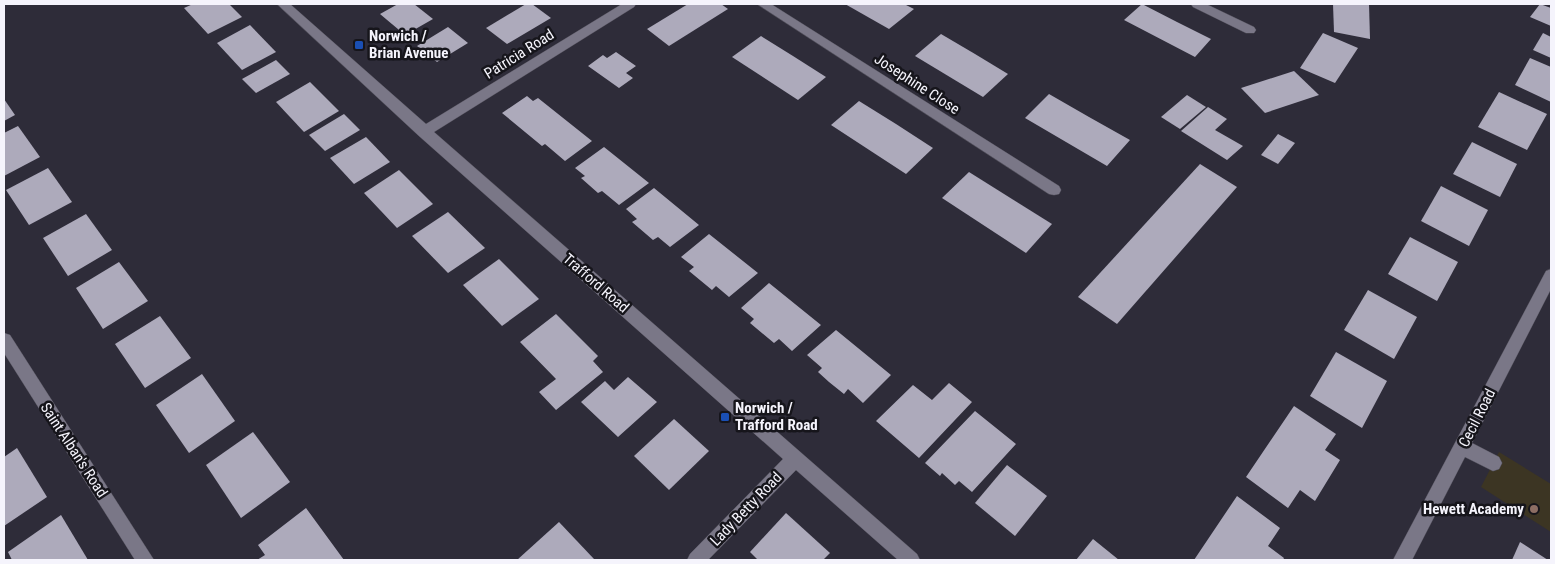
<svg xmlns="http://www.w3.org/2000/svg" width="1555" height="564" font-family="'Roboto Condensed',sans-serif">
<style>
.education{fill:#3c3523}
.building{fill:#adaabb}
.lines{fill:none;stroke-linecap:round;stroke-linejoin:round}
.minor-casing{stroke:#4c4a55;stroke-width:1}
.minor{fill:#7a7787;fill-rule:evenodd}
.transit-dot{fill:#1a4fb4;stroke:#16151b;stroke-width:2}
.education-dot{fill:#8d6e63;stroke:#16151b;stroke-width:2}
.labels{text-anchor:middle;stroke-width:5;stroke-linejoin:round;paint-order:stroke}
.poi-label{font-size:15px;font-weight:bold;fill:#f5f4fc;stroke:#16151b;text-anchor:start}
.street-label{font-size:15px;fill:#f5f4fc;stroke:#16151b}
</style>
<rect width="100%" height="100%" fill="#2e2c39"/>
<polygon class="education" points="1499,452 1551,484 1551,532 1481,487"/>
<g class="building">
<polygon points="193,4 229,4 242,17 208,34 184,8"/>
<polygon points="398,4 414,4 433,19 405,35 380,14"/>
<polygon points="526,4 532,4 551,18 507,44 486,28"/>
<polygon points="688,4 721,4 728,9 669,46 647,29"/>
<polygon points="845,4 904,4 914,9 889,29"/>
<polygon points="1142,4 1177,22 1211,39 1195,57 1124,20"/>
<polygon points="1333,4 1369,4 1370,39 1334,32"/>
<polygon points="1540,4 1551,8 1551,26 1530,17"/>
<polygon points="250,25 276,52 242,70 217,43"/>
<polygon points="448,27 468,43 437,62 417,46"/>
<polygon points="1323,33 1358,48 1335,83 1300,68"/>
<polygon points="1543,33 1551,37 1551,58 1533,50"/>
<polygon points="941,34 975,54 1008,74 983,97 915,56"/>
<polygon points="761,36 793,56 826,77 798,100 732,57"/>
<polygon points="616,52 636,66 626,73 633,78 619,88 588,66 603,55 607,58"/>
<polygon points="1530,58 1551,67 1551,102 1515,85"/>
<polygon points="276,60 290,74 256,93 242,79"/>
<polygon points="1294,71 1319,95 1265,113 1241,88"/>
<polygon points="310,82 339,111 304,132 276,102"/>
<polygon points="1499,92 1547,114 1527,150 1478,127"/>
<polygon points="1049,94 1089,117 1130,140 1107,166 1025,118"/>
<polygon points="1187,95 1206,107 1180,129 1161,117"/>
<polygon points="527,96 533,101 538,98 592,141 565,161 545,144 542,146 502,113"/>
<polygon points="4,99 15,115 4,121"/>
<polygon points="859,101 896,124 933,148 906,174 831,125"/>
<polygon points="1208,107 1227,119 1215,130 1243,146 1227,160 1181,131"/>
<polygon points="344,114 360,130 325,151 309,135"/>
<polygon points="18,126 40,157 4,176 4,133"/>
<polygon points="1278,134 1295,143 1278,164 1261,155"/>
<polygon points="366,137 390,162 354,184 330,158"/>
<polygon points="1472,142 1517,164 1500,197 1453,174"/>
<polygon points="604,147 649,183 619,205 602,191 598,193 581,178 585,176 575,168"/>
<polygon points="1200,164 1237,187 1117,324 1078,297"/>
<polygon points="48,168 72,202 29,225 6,190"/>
<polygon points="399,170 433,204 397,228 364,193"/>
<polygon points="969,172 1052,224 1026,253 942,198"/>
<polygon points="1441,186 1488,210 1469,246 1421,221"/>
<polygon points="654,188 699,225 670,247 658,237 653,240 632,222 637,219 626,209"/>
<polygon points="448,212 485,248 448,273 412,236"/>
<polygon points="86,214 112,250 68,276 43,238"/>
<polygon points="709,234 758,273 729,297 716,286 712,290 689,271 694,267 681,257"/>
<polygon points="1410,237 1458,262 1437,301 1388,274"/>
<polygon points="499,259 539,299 502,326 463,285"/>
<polygon points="119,262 148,301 103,329 76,288"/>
<polygon points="769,283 821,325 792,351 779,339 774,343 750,323 754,319 741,308"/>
<polygon points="1368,290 1417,317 1394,359 1344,330"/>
<polygon points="556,314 598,356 593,361 603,372 556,410 539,392 556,379 520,342"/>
<polygon points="160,316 191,358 145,388 115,344"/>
<polygon points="836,330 891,375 863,403 848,389 844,394 829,382 818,372 822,368 807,355"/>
<polygon points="1336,352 1387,381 1362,428 1310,396"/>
<polygon points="202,374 235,421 189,453 156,405"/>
<polygon points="628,377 657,402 618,437 581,402 605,381 614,390"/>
<polygon points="949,383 972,402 919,458 876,421 913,385 932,400"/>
<polygon points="1294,406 1336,434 1325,450 1340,460 1315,501 1300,490 1288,508 1246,477"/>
<polygon points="975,411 1016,444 972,492 959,481 955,485 942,473 940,476 925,463"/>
<polygon points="674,419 709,451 669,490 634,456"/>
<polygon points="253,432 290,482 241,518 206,465"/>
<polygon points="17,448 47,497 4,526 4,457"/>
<polygon points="1007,465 1047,496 1015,536 975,503"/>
<polygon points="1237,496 1280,528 1268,546 1284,558 1283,560 1194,560"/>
<polygon points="306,508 344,560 257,560 265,555 258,545"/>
<polygon points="786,513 830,553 823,560 758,560 750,552"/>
<polygon points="61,515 88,560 12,560 8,552"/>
<polygon points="559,522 594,559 593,560 517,560"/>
<polygon points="1093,539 1119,560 1076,560"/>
<polygon points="1520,542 1548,560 1512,560"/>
</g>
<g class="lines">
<defs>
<g id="minor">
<polygon points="277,4 290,4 426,124 622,4 636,4 634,7 434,132 917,554 920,560 898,560 796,470 708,560 687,560 690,554 783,459 419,136"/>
<polygon points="757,4 771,4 1059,186 1061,190 1059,194 1054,195 1049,194"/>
<polygon points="1191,4 1206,4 1254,27 1256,30 1254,33 1246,33 1193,7"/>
<polygon points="1551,269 1551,289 1472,443 1499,457 1502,463 1499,469 1493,471 1465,457 1412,560 1393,560 1546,271"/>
<polygon points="4,333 10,335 154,560 135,560 4,353"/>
</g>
</defs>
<use href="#minor" class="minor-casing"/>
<use href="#minor" class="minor"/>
</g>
<g class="transit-dot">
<rect x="354" y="40" width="10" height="10" rx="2.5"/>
<rect x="720" y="412" width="10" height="10" rx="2.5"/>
</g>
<circle class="education-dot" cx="1534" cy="509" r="5"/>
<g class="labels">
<g class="poi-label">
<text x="369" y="41">Norwich /<tspan x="369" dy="17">Brian Avenue</tspan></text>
<text x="735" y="413">Norwich /<tspan x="735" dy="17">Trafford Road</tspan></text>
<text x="1524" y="514" text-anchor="end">Hewett Academy</text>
</g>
<g class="street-label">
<text transform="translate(519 54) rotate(-32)" y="5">Patricia Road</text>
<text transform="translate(917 84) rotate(33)" y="5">Josephine Close</text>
<text transform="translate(596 283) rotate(41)" y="5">Trafford Road</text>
<text transform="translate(1477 418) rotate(-63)" y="5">Cecil Road</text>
<text transform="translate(74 450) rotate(57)" y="5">Saint Alban's Road</text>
<text transform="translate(746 509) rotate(-46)" y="5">Lady Betty Road</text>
</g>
</g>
<rect width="1555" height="564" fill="none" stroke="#f5f4fc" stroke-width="10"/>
</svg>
